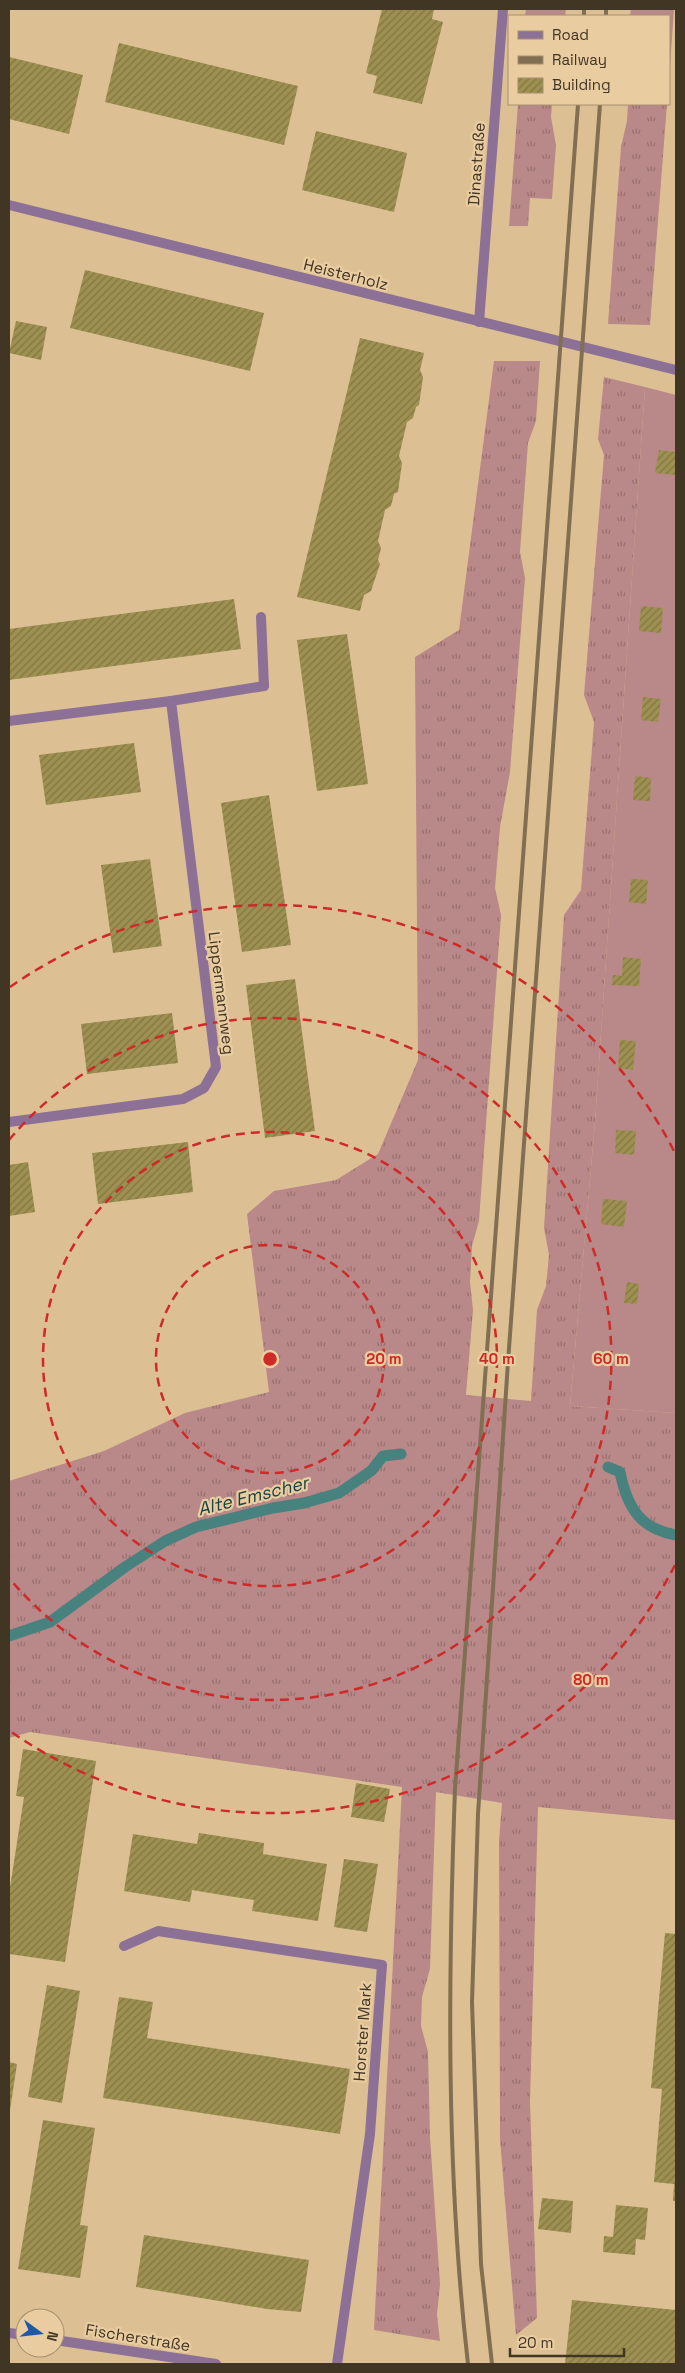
<svg xmlns="http://www.w3.org/2000/svg" width="685" height="2373" font-family="'Space Grotesk',sans-serif">
<style>
.grass{fill:url(#grass-tufts)}
.garden{fill:#b98888}
.lines{fill:none;stroke-linecap:round;stroke-linejoin:round}
.stream{stroke:#47827f;stroke-width:11}
.building{fill:url(#building-hatch)}
.service{stroke:#8d7095;stroke-width:10}
.minor{stroke:#8d7095;stroke-width:10}
.rail{stroke:#816f53;stroke-width:4}
.ring{fill:none;stroke:#cf2928;stroke-width:2.5;stroke-dasharray:9 6}
.labels{text-anchor:middle;stroke-width:4.5;stroke-linejoin:round;paint-order:stroke}
.street-label{font-size:16px;fill:#413524;stroke:#e9cda1}
.water-label{font-size:18px;font-style:italic;fill:#194344;stroke:#e9cda1}
.centre{fill:#cf2928;stroke:#e9cda1;stroke-width:2.5}
.ring-label{font-size:15px;text-anchor:middle;font-weight:bold;fill:#cf2928;stroke:#e9cda1;stroke-width:4.5;stroke-linejoin:round;paint-order:stroke}
</style>
<defs>
<pattern id="grass-tufts" width="24" height="20" patternUnits="userSpaceOnUse" patternTransform="scale(1.25)"><rect width="24" height="20" fill="#b98888"/><path d="M3 7l-1-3M5 7V3M7 7l1-3M15 17l-1-3M17 17v-4M19 17l1-3" fill="none" stroke="#98706f"/></pattern>
<pattern id="building-hatch" width="6" height="6" patternUnits="userSpaceOnUse" patternTransform="scale(1.25)"><rect width="6" height="6" fill="#9d9051"/><path d="M-1 1l2-2M0 6l6-6M5 7l2-2" fill="none" stroke="#827643"/></pattern>
</defs>
<rect width="100%" height="100%" fill="#dcc094"/>
<g class="grass">
<polygon points="526,9 566,9 565,16 525,16"/>
<polygon points="631,9 674,9 669,80 669,16 630,16"/>
<polygon points="518,104 552,104 551,117 556,145 552,199 530,198 528,226 509,226"/>
<polygon points="628,104 667,104 650,325 608,324 621,147 627,121"/>
<polygon points="494,361 540,361 536,421 528,443 520,552 525,578 510,772 500,827 495,888 501,915 479,1221 472,1246 470,1282 473,1310 466,1395 531,1401 537,1310 546,1286 549,1255 544,1228 564,915 581,890 594,722 584,695 604,455 598,439 604,377 645,387 595,1122 570,1406 676,1413 676,1820 538,1807 530,2102 537,2318 516,2335 500,2139 499,1841 502,1803 436,1792 430,1969 422,1997 421,2026 428,2052 430,2137 440,2284 437,2315 440,2341 374,2330 402,1787 30,1732 9,1738 9,1481 104,1451 185,1413 269,1392 247,1214 274,1191 336,1180 378,1154 418,1060 415,657 459,630"/>
</g>
<polygon class="garden" points="645,387 676,395 676,1413 570,1406 595,1122"/>
<g class="lines">
<g class="stream">
<path d="M608 1467 620 1472C627 1507 640 1529 676 1535"/>
<polyline points="9,1636 50,1622 125,1567 165,1541 196,1527 273,1508 304,1503 339,1493 371,1471 383,1456 401,1454"/>
</g>
</g>
<g class="building">
<polygon points="382,9 434,9 432,19 443,22 422,104 373,93 377,76 366,73"/>
<polygon points="119,43 298,86 284,145 105,102"/>
<polygon points="9,57 83,75 69,134 9,119"/>
<polygon points="316,131 407,153 394,212 302,190"/>
<polygon points="85,270 264,313 250,371 70,328"/>
<polygon points="16,321 47,327 41,360 9,353"/>
<polygon points="360,338 424,353 420,370 423,377 419,405 416,407 413,418 407,422 399,456 402,463 398,492 394,494 391,506 385,510 378,541 381,548 378,560 380,564 371,591 364,595 360,611 297,597"/>
<polygon points="659,450 676,452 676,475 655,473"/>
<polygon points="234,599 241,649 9,680 9,629"/>
<polygon points="641,606 663,608 661,633 639,631"/>
<polygon points="347,634 368,784 317,791 297,640"/>
<polygon points="643,697 661,699 658,722 641,720"/>
<polygon points="134,743 141,792 46,805 39,755"/>
<polygon points="635,776 651,778 650,801 633,800"/>
<polygon points="269,795 291,945 242,952 221,803"/>
<polygon points="150,859 162,946 113,953 101,865"/>
<polygon points="631,879 648,880 646,904 629,902"/>
<polygon points="623,957 641,959 639,986 612,985 613,975 622,976"/>
<polygon points="295,979 315,1131 265,1138 246,985"/>
<polygon points="172,1013 178,1063 87,1074 81,1024"/>
<polygon points="620,1040 636,1041 633,1070 618,1068"/>
<polygon points="616,1130 636,1131 634,1155 615,1153"/>
<polygon points="188,1142 193,1192 98,1204 92,1153"/>
<polygon points="28,1162 35,1212 9,1216 9,1165"/>
<polygon points="603,1199 627,1201 624,1227 601,1224"/>
<polygon points="627,1282 639,1284 637,1304 624,1303"/>
<polygon points="23,1749 96,1761 65,1962 9,1954 9,1894 24,1797 16,1796"/>
<polygon points="356,1783 390,1789 384,1822 351,1817"/>
<polygon points="199,1833 264,1843 263,1854 327,1864 318,1921 252,1911 254,1900 222,1895 192,1890 190,1902 124,1891 133,1834 197,1844"/>
<polygon points="344,1859 378,1864 367,1932 334,1927"/>
<polygon points="665,1933 676,1934 676,2201 673,2201 674,2184 654,2182 662,2089 651,2088"/>
<polygon points="47,1985 80,1991 62,2103 28,2097"/>
<polygon points="119,1997 153,2002 147,2038 350,2069 340,2134 103,2098"/>
<polygon points="9,2062 17,2064 10,2110 9,2110"/>
<polygon points="43,2120 95,2128 80,2225 88,2226 80,2278 18,2269"/>
<polygon points="542,2198 573,2201 571,2233 538,2229"/>
<polygon points="616,2205 648,2208 645,2240 636,2239 635,2255 603,2252 604,2236 613,2237"/>
<polygon points="144,2235 309,2260 301,2312 267,2309 136,2287"/>
<polygon points="572,2300 676,2310 676,2364 565,2364"/>
</g>
<g class="lines">
<polyline class="service" points="261,617 264,686"/>
<g class="minor">
<polyline points="9,205 676,370"/>
<polyline points="479,322 503,9"/>
<polyline points="9,721 171,701 264,686"/>
<polyline points="9,1122 183,1099 204,1088 216,1067 171,701"/>
<polyline points="124,1946 158,1931 382,1965 370,2134 337,2364"/>
<polyline points="9,2333 25,2335"/>
<polyline points="55,2340 216,2364"/>
</g>
<g class="rail">
<polyline points="584,16 584,9"/>
<polyline points="606,16 606,9"/>
<path d="M468 2364C446 2173 448 1981 455 1789L578 104"/>
<polyline points="492,2364 481,2264 472,2002 478,1814 508,1362 600,104"/>
</g>
</g>
<g class="ring">
<circle cx="270" cy="1359" r="114"/>
<circle cx="270" cy="1359" r="227"/>
<path d="M9 1140A341 341 0 1 1 9 1578"/>
<path d="M675 1565A454 454 0 0 1 10 1731M10 987A454 454 0 0 1 675 1153"/>
</g>
<g class="labels">
<g class="street-label">
<text transform="translate(476 164) rotate(-86)" y="6">Dinastraße</text>
<text transform="translate(346 274) rotate(14)" y="6">Heisterholz</text>
<text transform="translate(222 993) rotate(83)" y="6">Lippermannweg</text>
<text transform="translate(362 2032) rotate(-86)" y="6">Horster Mark</text>
<text transform="translate(138 2337) rotate(9)" y="6">Fischerstraße</text>
</g>
<g class="water-label">
<text transform="translate(253 1496) rotate(-14)" y="6">Alte Emscher</text>
</g>
</g>
<circle cx="270" cy="1359" r="8" class="centre"/>
<g class="ring-label">
<text x="384" y="1364">20 m</text>
<text x="497" y="1364">40 m</text>
<text x="611" y="1364">60 m</text>
<text x="591" y="1685">80 m</text>
</g>
<rect width="685" height="2373" fill="none" stroke="#413524" stroke-width="20"/>
<rect x="508" y="15" width="162" height="90" fill="#e9cda1" stroke="#a6906f"/>
<rect x="518" y="31" width="25" height="8" fill="#8d7095" stroke="#a6906f"/>
<text x="552" y="40" font-size="15" fill="#413524">Road</text>
<rect x="518" y="56" width="25" height="8" fill="#816f53" stroke="#a6906f"/>
<text x="552" y="65" font-size="15" fill="#413524">Railway</text>
<rect x="518" y="78" width="25" height="15" fill="url(#building-hatch)" stroke="#a6906f"/>
<text x="552" y="90" font-size="15" fill="#413524">Building</text>
<g transform="translate(40 2333) rotate(105)"><circle r="24" fill="#e9cda1" stroke="#a6906f"/>
<path d="M0-4L9 19L0 12L-9 19Z" fill="#1f57a9"/>
<text y="-8" font-size="14" font-weight="bold" text-anchor="middle" fill="#413524">N</text>
</g>
<path d="M510 2348v8h114v-8" fill="none" stroke="#413524" stroke-width="2.5"/>
<text x="518" y="2348" font-size="15" fill="#413524" stroke="#e9cda1" stroke-width="4" paint-order="stroke">20 m</text>
</svg>
